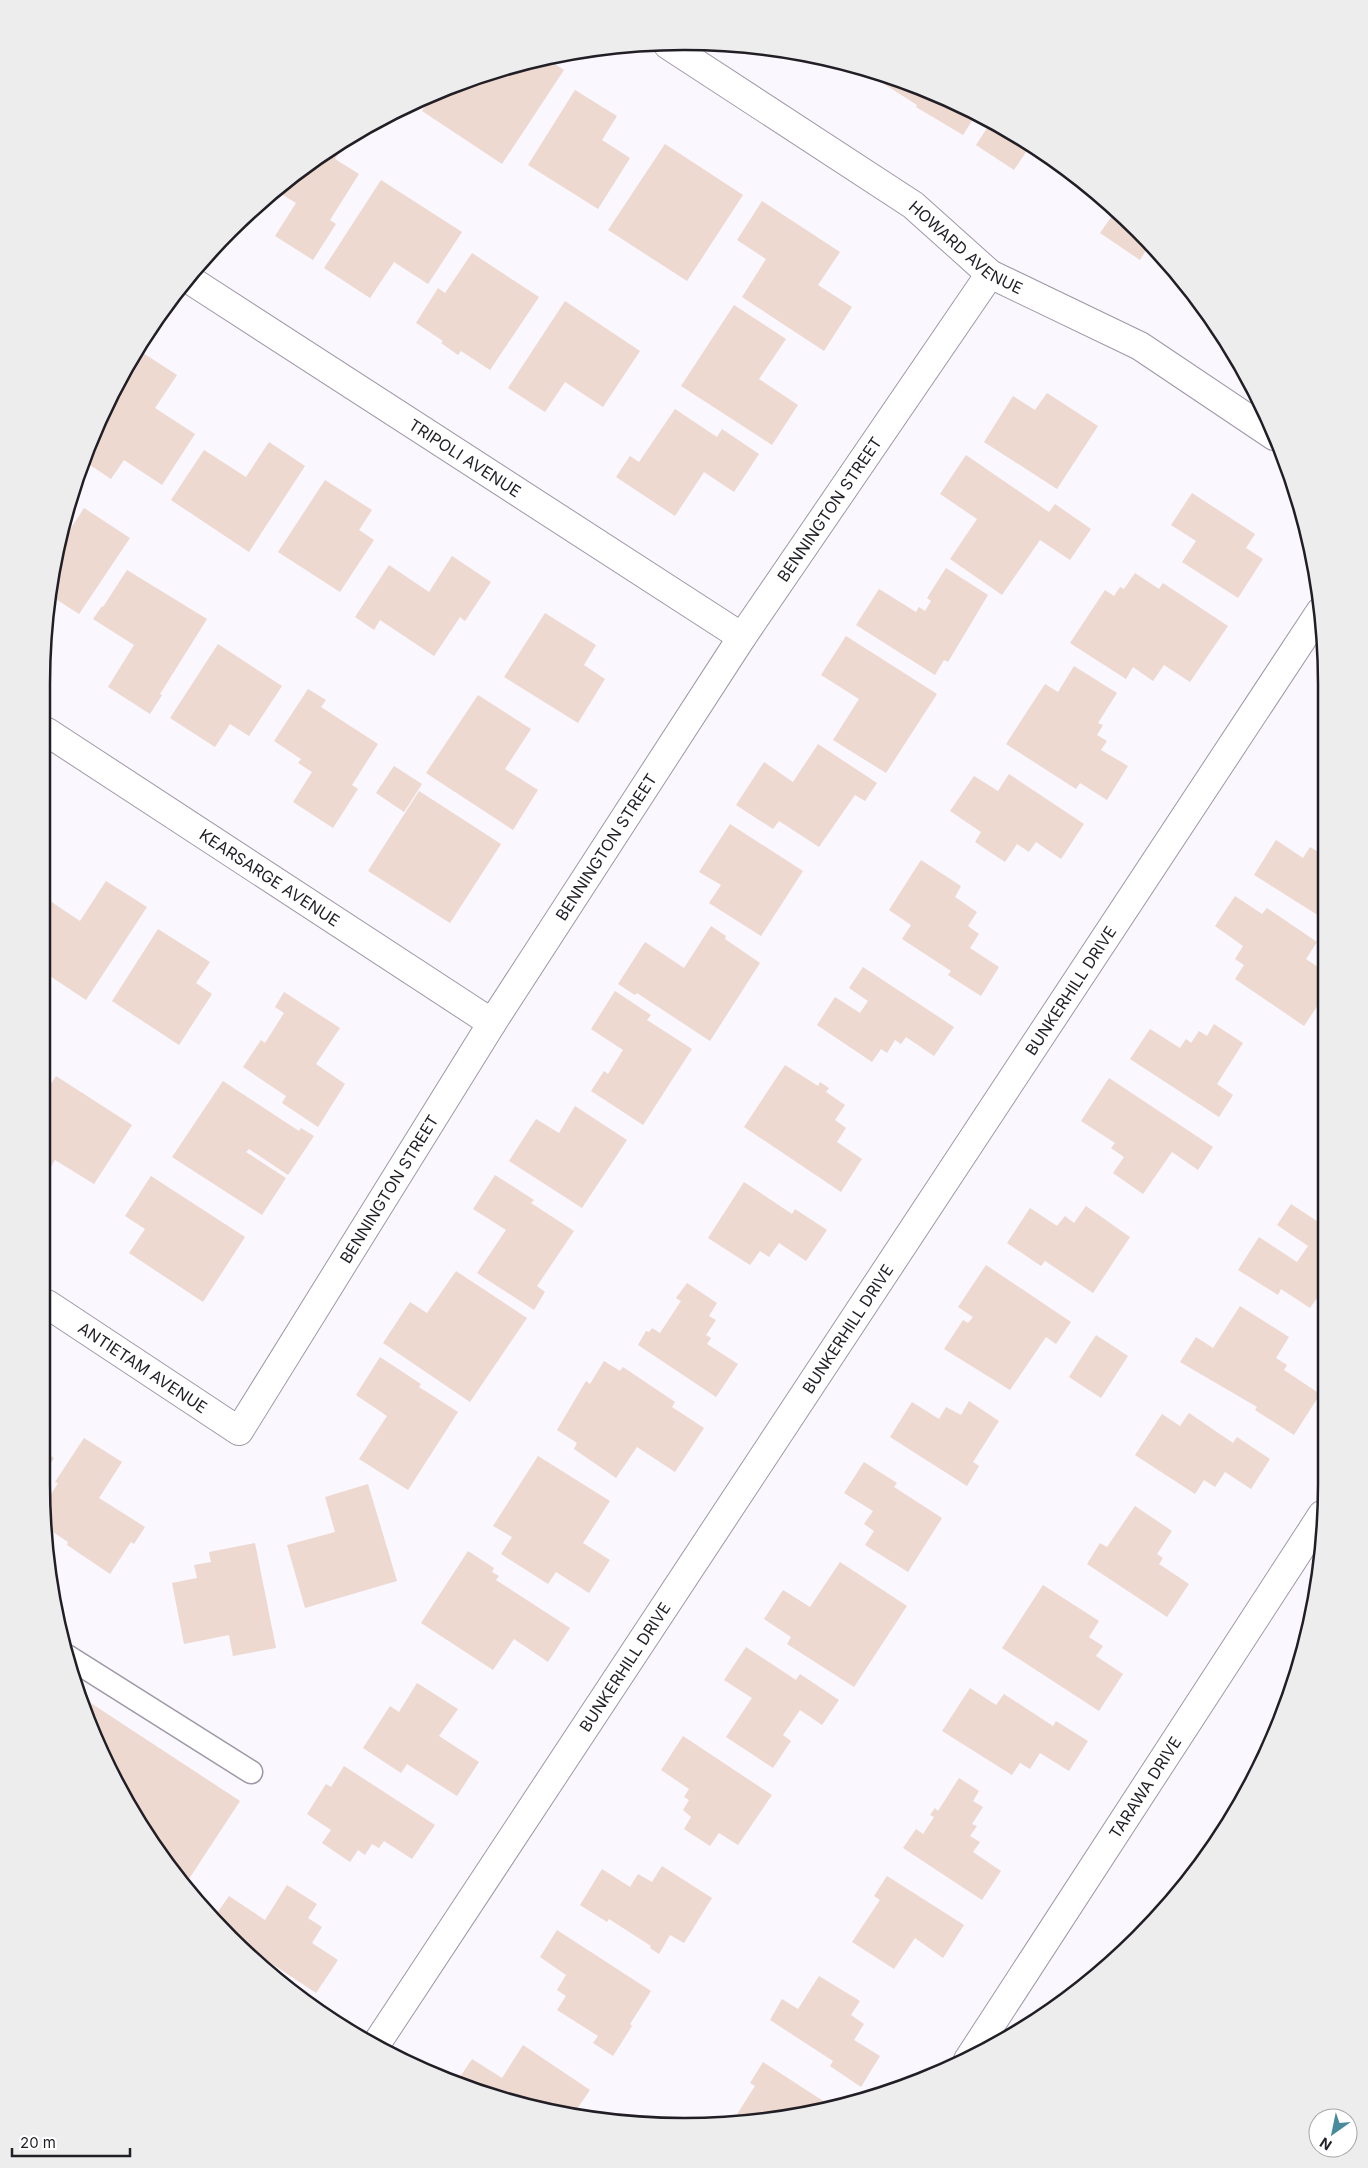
<svg xmlns="http://www.w3.org/2000/svg" width="1368" height="2168" font-family="Inter,sans-serif">
<style>
.building{fill:#edd9cf}
.lines{fill:none;stroke-linecap:round;stroke-linejoin:round}
.service-casing{stroke:#9e97a8;stroke-width:25}
.minor-casing{stroke:#9e97a8;stroke-width:30}
.service{stroke:#fff;stroke-width:22}
.minor{stroke:#fff;stroke-width:28}
.labels{text-anchor:middle;stroke-width:4;stroke-linejoin:round;paint-order:stroke}
.street-label{font-size:16px;fill:#211e25;stroke:#fff}
.rim{fill:none;stroke:#211e25;stroke-width:2.5}
</style>
<rect width="100%" height="100%" fill="#faf7fe"/>
<g class="building">
<polygon points="547,59 564,70 502,164 422,111 431,96 478,75"/>
<polygon points="861,67 878,74 876,78"/>
<polygon points="888,77 969,108 977,113 963,135 916,107 917,105 884,84"/>
<polygon points="575,90 617,116 602,140 630,158 598,209 528,165"/>
<polygon points="991,122 1030,146 1014,170 976,145"/>
<polygon points="349,137 335,159 359,174 330,220 336,224 313,260 275,236 296,203 275,190"/>
<polygon points="665,144 743,195 687,281 608,230"/>
<polygon points="381,180 462,232 428,284 394,262 370,298 324,268"/>
<polygon points="762,201 840,252 818,285 852,307 824,351 742,297 766,259 737,240"/>
<polygon points="1114,213 1148,247 1140,260 1100,233"/>
<polygon points="472,253 539,297 490,370 461,351 458,355 441,343 443,341 416,323 438,288 445,293"/>
<polygon points="565,301 640,351 603,407 565,382 545,412 508,388"/>
<polygon points="734,305 786,339 759,379 798,405 772,445 681,386"/>
<polygon points="140,351 177,375 155,408 195,434 162,485 124,460 111,479 84,461 90,438"/>
<polygon points="1047,393 1098,426 1057,489 984,442 1013,396 1035,410"/>
<polygon points="675,409 717,437 722,429 759,454 734,492 704,472 675,516 616,477 630,456 639,462"/>
<polygon points="269,442 305,466 249,552 171,500 204,450 246,477"/>
<polygon points="966,455 1049,512 1055,504 1091,529 1070,560 1040,540 1002,595 950,559 977,519 940,494"/>
<polygon points="325,480 372,510 359,530 374,540 340,592 278,552"/>
<polygon points="1192,493 1255,534 1246,548 1263,559 1238,598 1182,562 1196,541 1171,525"/>
<polygon points="84,508 130,538 79,614 48,594 66,529 69,531"/>
<polygon points="452,556 491,582 465,621 460,617 434,656 380,620 374,630 355,617 389,565 429,592"/>
<polygon points="946,568 988,595 948,662 944,660 935,675 856,625 879,589 916,612 919,607 925,611 931,601 927,598"/>
<polygon points="127,570 207,619 160,694 162,695 150,714 108,687 134,645 93,619 102,606 103,607"/>
<polygon points="1135,573 1159,589 1163,583 1228,626 1190,682 1164,665 1153,681 1133,667 1126,679 1070,643 1105,590 1114,596 1120,587 1124,589"/>
<polygon points="545,613 596,645 584,665 605,679 578,723 504,677"/>
<polygon points="846,636 937,694 886,773 833,740 859,699 821,675"/>
<polygon points="218,644 282,686 249,736 230,724 215,747 170,718"/>
<polygon points="1074,666 1117,693 1098,723 1103,725 1097,735 1107,741 1101,750 1128,766 1107,800 1080,783 1076,789 1006,744 1045,684 1058,692"/>
<polygon points="308,689 326,700 321,707 378,744 352,785 358,789 333,828 293,802 312,772 298,763 301,759 274,741"/>
<polygon points="478,695 531,729 505,769 538,790 513,830 426,773"/>
<polygon points="818,744 877,783 865,801 855,795 819,847 779,821 773,829 736,805 764,762 793,782"/>
<polygon points="394,766 422,784 404,812 376,793"/>
<polygon points="1009,774 1084,824 1061,859 1036,842 1029,852 1017,844 1005,862 975,842 981,832 950,811 974,776 998,791"/>
<polygon points="419,791 501,844 450,923 368,871"/>
<polygon points="730,824 803,871 761,936 709,903 721,885 699,872"/>
<polygon points="1276,840 1303,858 1310,847 1323,855 1324,853 1324,919 1254,875"/>
<polygon points="921,860 961,886 955,897 977,912 968,926 979,934 970,948 999,967 981,996 948,975 951,971 902,939 911,925 889,910"/>
<polygon points="106,881 147,907 86,1000 47,974 47,899 80,921"/>
<polygon points="1235,896 1262,914 1267,908 1317,942 1306,959 1324,971 1324,996 1304,1026 1235,979 1244,965 1235,959 1243,946 1215,926"/>
<polygon points="711,926 726,936 725,939 760,963 710,1041 637,993 635,995 618,984 645,942 684,968"/>
<polygon points="158,929 210,962 196,983 212,994 179,1045 112,1001"/>
<polygon points="863,967 954,1027 934,1056 906,1037 901,1044 895,1040 887,1053 881,1049 872,1062 817,1025 835,997 860,1013 868,1001 849,988"/>
<polygon points="615,991 651,1015 647,1020 692,1049 643,1125 591,1091 604,1071 608,1074 623,1050 591,1029"/>
<polygon points="284,992 340,1028 316,1064 345,1084 318,1127 282,1103 286,1096 243,1067 261,1040 265,1043 284,1013 275,1007"/>
<polygon points="1214,1024 1243,1043 1217,1084 1233,1095 1219,1117 1130,1059 1150,1029 1180,1048 1186,1039 1191,1043 1199,1031 1207,1036"/>
<polygon points="785,1065 818,1086 820,1082 829,1088 826,1092 845,1105 835,1120 846,1128 837,1142 862,1159 841,1192 744,1127"/>
<polygon points="56,1076 132,1125 94,1184 55,1160 47,1174 47,1090"/>
<polygon points="1109,1078 1213,1147 1198,1170 1172,1152 1143,1194 1113,1173 1124,1157 1111,1148 1115,1143 1081,1121"/>
<polygon points="223,1081 299,1131 301,1128 314,1136 288,1175 249,1149 246,1152 286,1178 262,1215 172,1157"/>
<polygon points="575,1106 627,1140 582,1208 509,1161 536,1119 559,1133"/>
<polygon points="495,1175 534,1200 531,1203 574,1231 537,1286 545,1292 534,1310 477,1273 506,1230 473,1209"/>
<polygon points="151,1176 245,1237 203,1302 129,1253 145,1229 125,1216"/>
<polygon points="744,1182 792,1214 795,1209 827,1230 806,1261 779,1243 769,1257 760,1251 750,1265 708,1238"/>
<polygon points="1291,1204 1323,1225 1322,1296 1320,1294 1310,1308 1281,1289 1278,1295 1238,1270 1259,1237 1297,1262 1308,1246 1277,1225"/>
<polygon points="1086,1206 1130,1237 1093,1293 1045,1261 1041,1266 1007,1243 1030,1208 1057,1226 1065,1216 1074,1223"/>
<polygon points="986,1265 1071,1322 1056,1344 1046,1337 1010,1390 944,1349 963,1320 968,1323 973,1317 958,1307"/>
<polygon points="456,1271 527,1318 470,1402 383,1343 410,1302 427,1313"/>
<polygon points="687,1283 717,1303 709,1316 716,1320 706,1335 711,1338 707,1344 738,1364 716,1397 638,1345 646,1331 649,1332 652,1328 660,1333 681,1301 676,1298"/>
<polygon points="1240,1306 1289,1337 1276,1358 1287,1365 1284,1370 1320,1394 1294,1435 1255,1410 1257,1407 1180,1362 1196,1337 1213,1348"/>
<polygon points="1096,1335 1128,1356 1101,1398 1069,1377"/>
<polygon points="380,1357 421,1384 419,1387 458,1412 408,1490 359,1459 387,1416 356,1395"/>
<polygon points="604,1361 620,1371 623,1367 675,1402 672,1407 704,1428 675,1472 637,1447 616,1478 574,1449 577,1443 557,1430 586,1381 590,1384"/>
<polygon points="969,1401 999,1421 973,1462 979,1466 967,1486 890,1437 912,1402 939,1419 946,1407 961,1415"/>
<polygon points="1189,1413 1233,1443 1237,1437 1270,1459 1251,1489 1225,1472 1215,1487 1204,1480 1195,1494 1135,1455 1162,1414 1180,1426"/>
<polygon points="84,1438 122,1462 99,1498 145,1527 134,1544 131,1542 110,1574 67,1545 68,1542 47,1528 47,1501 58,1483 55,1482"/>
<polygon points="47,1453 54,1458 47,1470"/>
<polygon points="538,1456 610,1501 583,1543 610,1560 589,1593 556,1572 548,1584 501,1554 512,1537 493,1526"/>
<polygon points="864,1462 897,1483 894,1487 942,1518 908,1572 865,1545 874,1531 864,1524 873,1511 844,1493"/>
<polygon points="368,1484 397,1581 305,1608 287,1545 335,1532 325,1497"/>
<polygon points="1135,1506 1172,1531 1157,1554 1163,1558 1159,1564 1189,1584 1167,1617 1087,1564 1100,1543 1107,1547"/>
<polygon points="255,1543 276,1648 233,1656 229,1635 184,1644 172,1583 197,1578 194,1565 211,1562 209,1552"/>
<polygon points="468,1551 494,1568 492,1572 499,1576 496,1580 570,1628 548,1662 514,1639 493,1670 421,1623"/>
<polygon points="840,1562 907,1606 854,1687 787,1644 791,1637 764,1619 783,1590 810,1607"/>
<polygon points="1043,1585 1099,1621 1089,1637 1103,1646 1096,1656 1123,1674 1099,1711 1002,1648"/>
<polygon points="746,1647 796,1680 800,1674 839,1700 822,1725 800,1710 783,1735 791,1741 773,1768 726,1737 752,1698 724,1680"/>
<polygon points="417,1683 458,1709 439,1736 479,1762 457,1796 407,1764 401,1773 363,1748 390,1706 399,1712"/>
<polygon points="970,1688 996,1705 1004,1694 1053,1726 1056,1721 1088,1741 1069,1771 1040,1753 1030,1769 1020,1763 1012,1775 942,1731"/>
<polygon points="77,1694 240,1801 185,1885 150,1841"/>
<polygon points="683,1736 772,1795 738,1845 719,1833 710,1846 684,1829 691,1817 683,1810 689,1800 684,1797 689,1789 661,1770"/>
<polygon points="344,1766 435,1825 412,1859 384,1841 379,1848 372,1844 365,1855 358,1850 350,1862 322,1843 331,1830 307,1814 326,1784 331,1787"/>
<polygon points="959,1778 979,1791 973,1801 983,1807 972,1824 977,1826 970,1836 980,1842 973,1852 1001,1871 982,1900 903,1848 916,1829 923,1834 934,1817 930,1815 935,1808 938,1811"/>
<polygon points="662,1866 712,1898 684,1943 670,1935 659,1954 650,1948 651,1946 609,1919 607,1922 580,1905 602,1869 630,1887 638,1874 652,1882"/>
<polygon points="887,1876 964,1925 943,1958 915,1938 894,1969 852,1942 880,1900 874,1896"/>
<polygon points="287,1885 317,1904 308,1918 322,1927 312,1943 338,1960 316,1993 225,1933 213,1919 229,1896 265,1920"/>
<polygon points="557,1930 651,1991 630,2024 632,2026 613,2056 593,2043 598,2036 557,2010 566,1996 557,1990 566,1975 540,1957"/>
<polygon points="819,1976 860,2001 851,2015 864,2024 854,2040 880,2056 861,2087 830,2066 833,2061 770,2020 782,1999 798,2009"/>
<polygon points="523,2045 590,2090 575,2112 477,2093 456,2083 472,2059 502,2078"/>
<polygon points="763,2062 834,2108 768,2121 732,2122 755,2086 750,2083"/>
</g>
<g class="lines">
<defs>
<polyline id="service" points="67,1656 251,1772"/>
<g id="minor">
<path id="s1" d="M668 45 913 205 990 274 1140 346 1274 436"/>
<path id="s2" d="M187 278 742 637"/>
<path id="s3" d="M47 732 492 1023"/>
<path id="s4" d="M47 1304 239 1431 492 1023 742 637 990 274"/>
<path id="s5" d="M375 2046 1320 612"/>
<path id="s6" d="M968 2060 1322 1515"/>
</g>
</defs>
<use href="#service" class="service-casing"/>
<use href="#minor" class="minor-casing"/>
<use href="#service" class="service"/>
<use href="#minor" class="minor"/>
</g>
<g class="labels">
<g class="street-label">
<text dy="6" stroke="none"><textPath href="#s1" startOffset="361">HOWARD AVENUE</textPath></text>
<text dy="6" stroke="none"><textPath href="#s2" startOffset="331">TRIPOLI AVENUE</textPath></text>
<text dy="6" stroke="none"><textPath href="#s4" startOffset="1325">BENNINGTON STREET</textPath></text>
<text dy="6" stroke="none"><textPath href="#s4" startOffset="920">BENNINGTON STREET</textPath></text>
<text dy="6" stroke="none"><textPath href="#s3" startOffset="266">KEARSARGE AVENUE</textPath></text>
<text dy="6" stroke="none"><textPath href="#s5" startOffset="1264">BUNKERHILL DRIVE</textPath></text>
<text dy="6" stroke="none"><textPath href="#s4" startOffset="515">BENNINGTON STREET</textPath></text>
<text dy="6" stroke="none"><textPath href="#s5" startOffset="859">BUNKERHILL DRIVE</textPath></text>
<text dy="6" stroke="none"><textPath href="#s4" startOffset="115">ANTIETAM AVENUE</textPath></text>
<text dy="6" stroke="none"><textPath href="#s5" startOffset="454">BUNKERHILL DRIVE</textPath></text>
<text dy="6" stroke="none"><textPath href="#s6" startOffset="325">TARAWA DRIVE</textPath></text>
</g>
</g>
<path d="M0 0H1368V2168H0ZM684 50H684A634 634 0 0 1 1318 684V1484A634 634 0 0 1 684 2118H684A634 634 0 0 1 50 1484V684A634 634 0 0 1 684 50Z" fill="#ededee" fill-rule="evenodd"/>
<path class="rim" d="M684 50H684A634 634 0 0 1 1318 684V1484A634 634 0 0 1 684 2118H684A634 634 0 0 1 50 1484V684A634 634 0 0 1 684 50Z"/>
<g transform="translate(1333 2133) rotate(213)"><circle r="24" fill="#ffffff" stroke="#a6a5a8"/>
<path d="M0-4L9 19L0 12L-9 19Z" fill="#498b9c"/>
<text y="-8" font-size="14" font-weight="bold" text-anchor="middle" fill="#211e25">N</text>
</g>
<path d="M12 2148v8h118v-8" fill="none" stroke="#211e25" stroke-width="2.5"/>
<text x="20" y="2148" font-size="15" fill="#211e25" stroke="#ffffff" stroke-width="4" paint-order="stroke">20 m</text>
</svg>
